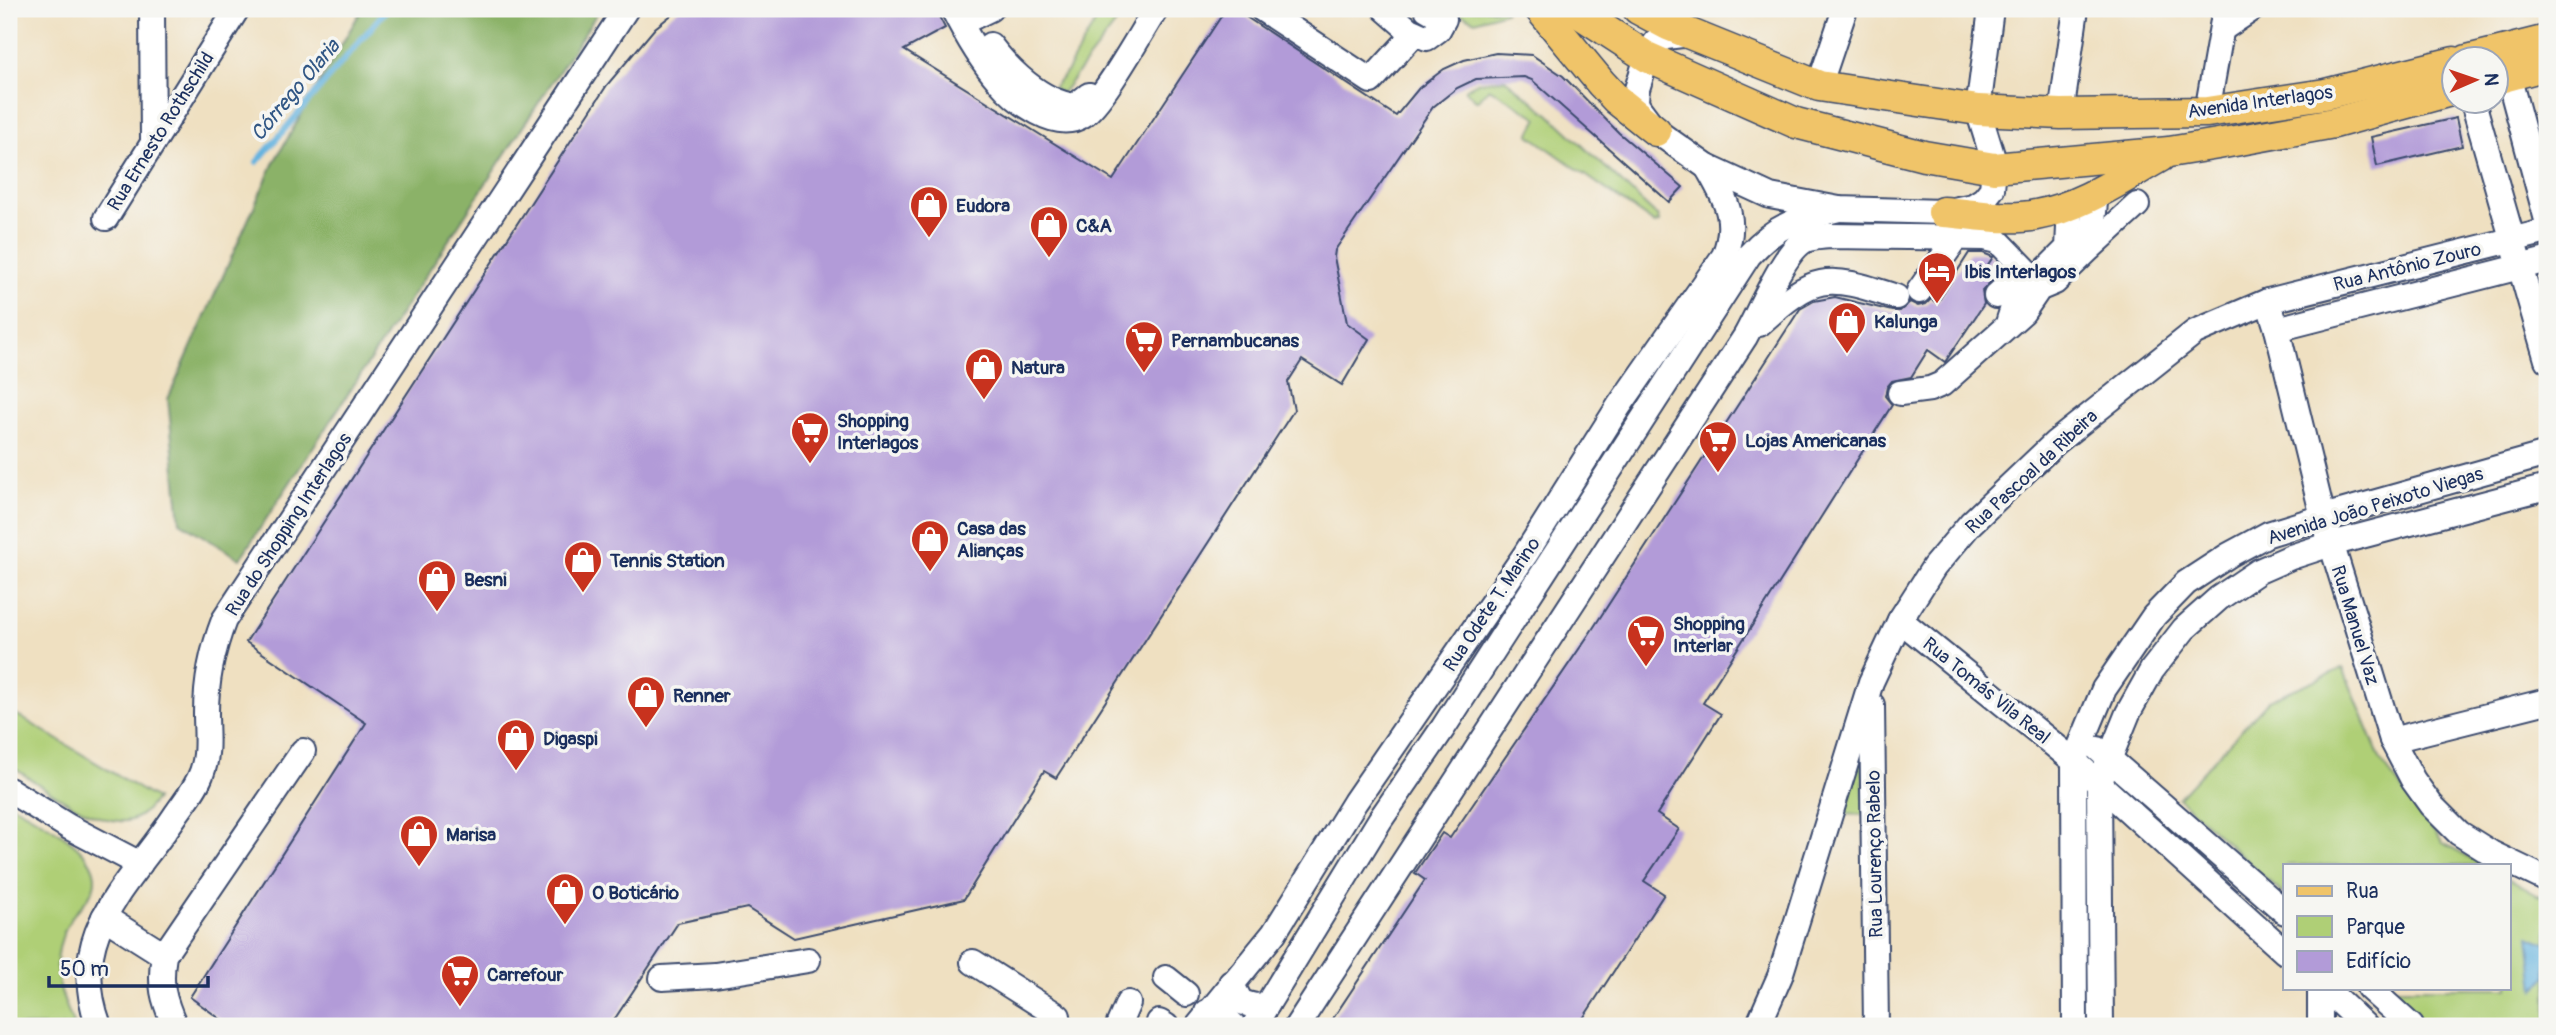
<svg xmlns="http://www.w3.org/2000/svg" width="2556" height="1035" font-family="Pangolin,sans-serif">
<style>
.green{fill:#afcf76;stroke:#657f6a;stroke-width:2}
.forest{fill:#8bb267;stroke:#537062;stroke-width:2}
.water{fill:#65b3df;stroke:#40719e;stroke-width:2}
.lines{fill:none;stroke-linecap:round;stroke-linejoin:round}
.stream{stroke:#65b3df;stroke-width:6}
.building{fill:#b29bd8}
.minor-casing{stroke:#3b4a6d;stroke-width:28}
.major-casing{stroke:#3b4a6d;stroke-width:33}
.minor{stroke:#fff;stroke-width:24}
.major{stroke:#f0c469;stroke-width:30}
.labels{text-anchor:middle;stroke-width:7;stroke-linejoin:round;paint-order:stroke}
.street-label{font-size:19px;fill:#1b2f5e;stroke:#f6f6f2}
.poi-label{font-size:19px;font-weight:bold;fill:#1b2f5e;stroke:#f6f6f2;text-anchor:start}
.water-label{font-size:21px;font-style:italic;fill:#315785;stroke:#f6f6f2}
</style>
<rect width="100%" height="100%" fill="#f6f6f2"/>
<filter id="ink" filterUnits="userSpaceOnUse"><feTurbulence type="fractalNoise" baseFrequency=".0143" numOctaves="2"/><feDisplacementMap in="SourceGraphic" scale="14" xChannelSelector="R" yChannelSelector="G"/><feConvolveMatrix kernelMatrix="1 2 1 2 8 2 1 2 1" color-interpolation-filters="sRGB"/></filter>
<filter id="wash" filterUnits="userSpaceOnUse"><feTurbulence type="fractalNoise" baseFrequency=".00686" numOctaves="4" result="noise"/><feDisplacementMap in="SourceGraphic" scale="28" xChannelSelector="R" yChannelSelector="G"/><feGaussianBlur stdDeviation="1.57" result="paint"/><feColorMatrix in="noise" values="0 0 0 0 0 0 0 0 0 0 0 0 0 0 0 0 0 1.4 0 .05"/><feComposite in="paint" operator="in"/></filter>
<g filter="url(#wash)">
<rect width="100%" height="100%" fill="#efe0c1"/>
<g class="green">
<polygon points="1103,9 1127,9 1062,93 1055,90 1054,86 1064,76"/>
<polygon points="1450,9 1506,9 1505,12 1475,21"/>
<polygon points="1505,79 1550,115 1658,217 1659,222 1655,224 1529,135 1538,118 1489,88 1477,101 1465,90 1479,82"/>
<polygon points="2343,668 2381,761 2443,843 2484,865 2285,865 2285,896 2178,798 2269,700"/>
<path d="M9 710 156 799C149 807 142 817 131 820 96 829 39 783 9 765Z"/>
<polygon points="1862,734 1864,815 1837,814"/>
<path d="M9 803C34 818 114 854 91 893 87 901 80 907 74 914 64 928 58 947 57 964 56 985 67 1007 74 1026H9Z"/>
<polygon points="2509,879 2537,895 2547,897 2547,1026 2428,1026 2385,988 2509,988"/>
</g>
<polygon class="forest" points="362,9 600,9 240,559 180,522 168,399 274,162"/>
<polygon class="water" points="2529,936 2547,944 2547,975 2535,990"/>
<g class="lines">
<polyline class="stream" points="257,162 387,9"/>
</g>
<g id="blocks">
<g class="building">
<polygon points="679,9 935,9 945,28 904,50 1113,180 1226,9 1234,9 1396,116 1419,88 1444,69 1464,60 1496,53 1532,55 1563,76 1619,133 1683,187 1669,202 1532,80 1524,77 1476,79 1457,88 1433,107 1335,250 1334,257 1347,323 1369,339 1342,385 1302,360 1288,382 1294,410 1056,778 1044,771 964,899 794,938 747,908 678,923 610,1026 230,1026 190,997 366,723 246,642 607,85 655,28"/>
<polygon points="2456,118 2462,146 2377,166 2371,137"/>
<polygon points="1969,253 1983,253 1993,257 1985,269 1996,276 1982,291 1984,304 1945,362 1928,350 1911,377 1892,381 1887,387 1885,396 1892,405 1703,703 1721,714 1657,814 1679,829 1644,881 1664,894 1578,1026 1328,1026 1425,880 1415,873 1442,833 1450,838 1590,633 1800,309 1814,301 1835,297 1892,311 1900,311 1910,302 1918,306 1926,304 1931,299 1937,303"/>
</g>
</g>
</g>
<g filter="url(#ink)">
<use href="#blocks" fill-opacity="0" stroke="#3b4a6d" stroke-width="2"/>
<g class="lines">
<defs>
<g id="minor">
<polyline points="152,9 153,142"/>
<path d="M953 9C965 33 981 61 999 81 1016 101 1056 133 1083 115 1103 102 1141 32 1156 9"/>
<polyline points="1262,9 1371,81 1415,33"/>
<polyline points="1385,9 1409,30 1427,38 1438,30 1444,19 1427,9"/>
<polyline points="961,23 990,9"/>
<polyline points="2222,29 2252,9"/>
<polyline points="1690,34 1666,37 1656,42 1647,57 1637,89 1636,101 1638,107 1656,131 1707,167 1770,196 1839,209 1943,212 1973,206 1984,199 1992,189 1994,168 1992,155 1978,110 1991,9"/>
<path d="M990 45C1009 70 1041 102 1075 106L1089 95"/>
<polyline points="2508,75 2547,220"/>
<polyline points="1819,86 1845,9"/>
<polyline points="2473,102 2547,360"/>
<polyline points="2207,112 2225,9"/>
<polyline points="2061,114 2076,9"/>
<polyline points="106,218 237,9"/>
<polyline points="2090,248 2137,205"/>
<polyline points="2047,269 2068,248 2070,205"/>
<polyline points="2043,287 2055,282 2090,248 2096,194"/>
<polyline points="1919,291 1957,237"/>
<polyline points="1996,296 2007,286 2021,283 2009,320"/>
<polyline points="2268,301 2277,329 2323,517 2392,740 2413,780 2431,805 2459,833 2491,853 2547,880"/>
<path d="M1759 324C1815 274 1824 273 1896 297"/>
<polyline points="2277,329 2547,260"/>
<polyline points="1900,393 1930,389 1942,384 2023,312 2036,293"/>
<polyline points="1900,620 2074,761 2285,952"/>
<polyline points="1872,705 1876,1026"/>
<polyline points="2392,740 2547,701"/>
<polyline points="2098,749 2285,912"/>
<polyline points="9,790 69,827 140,864"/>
<polyline points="104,917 164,955"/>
<polyline points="973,962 1058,1016"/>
<polyline points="662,978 715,975 808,960"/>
<polyline points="1166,978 1186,994"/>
<polyline points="1231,983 1241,1002 1254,1006 1267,1005"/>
<polyline points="2325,988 2365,1026"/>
<polyline points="2369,988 2411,1026"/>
<polyline points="1207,1012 1223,1016 1234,1026"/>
<polyline points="1159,1022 1166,1026"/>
<path d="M99 1026C64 932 130 885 177 813 186 800 197 787 202 772 209 754 206 732 206 713 206 680 212 651 224 620L626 9"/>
<path d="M175 1026C163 999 159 985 164 955L303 751"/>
<polyline points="1118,1026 1128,1003"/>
<path d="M1198 1026 1274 933 1355 802 1525 555 1619 406 1724 256C1739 219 1725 199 1707 167"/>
<path d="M1254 1026 1380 820 1443 728 1749 255C1778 223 1799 219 1839 209"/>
<path d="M1297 1026 1745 337C1758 314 1783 255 1802 242 1809 237 1821 237 1829 236L1985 238 1998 241 2028 272"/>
<polyline points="1758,1026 1780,976 1871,682 1900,620 1934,567 1971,523 2055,443 2195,332 2268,301 2547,231"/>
<polyline points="2075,1026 2074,761 2104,689 2154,616 2186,583 2229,555 2268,534 2323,517 2547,454"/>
<polyline points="2101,1026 2099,784 2128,713 2152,670 2184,629 2219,598 2259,571 2291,557 2331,544 2547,487"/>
<polyline points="2320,1026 2320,988"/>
</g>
<g id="major">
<polyline points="1540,9 1601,83 1616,99 1656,131"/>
<polyline points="1573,9 1647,57 1796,123 1924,156 1994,168 2169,152 2218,144 2334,123 2454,90"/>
<polyline points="1638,9 1668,25 1819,86 1978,110 2061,114 2207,112 2325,94 2454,62"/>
<polyline points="2467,60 2547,40"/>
<polyline points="2496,79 2547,65"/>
<path d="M1943 212C1973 214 2007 221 2036 215 2081 207 2121 179 2160 157"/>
</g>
</defs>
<use href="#minor" class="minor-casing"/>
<use href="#major" class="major-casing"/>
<use href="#minor" class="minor"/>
<use href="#major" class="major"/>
</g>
</g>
<defs>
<symbol id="shop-pin" viewBox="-11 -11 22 30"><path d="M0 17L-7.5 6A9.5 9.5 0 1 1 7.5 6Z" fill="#c8321e" stroke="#f6f6f2"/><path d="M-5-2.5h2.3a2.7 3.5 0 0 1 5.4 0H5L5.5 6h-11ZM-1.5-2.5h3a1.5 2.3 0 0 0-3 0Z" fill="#fff"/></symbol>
<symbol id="hotel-pin" viewBox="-11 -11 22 30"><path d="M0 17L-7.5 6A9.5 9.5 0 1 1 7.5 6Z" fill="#c8321e" stroke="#f6f6f2"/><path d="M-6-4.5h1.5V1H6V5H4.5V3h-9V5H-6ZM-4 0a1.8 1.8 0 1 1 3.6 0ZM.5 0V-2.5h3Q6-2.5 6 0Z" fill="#fff"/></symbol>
<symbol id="supermarket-pin" viewBox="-11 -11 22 30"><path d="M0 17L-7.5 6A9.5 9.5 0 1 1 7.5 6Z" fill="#c8321e" stroke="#f6f6f2"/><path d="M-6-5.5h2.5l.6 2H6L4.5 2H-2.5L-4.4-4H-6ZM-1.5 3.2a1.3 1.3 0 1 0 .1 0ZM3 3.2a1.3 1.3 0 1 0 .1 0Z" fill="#fff"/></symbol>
</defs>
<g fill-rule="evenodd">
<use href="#shop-pin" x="907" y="183" width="44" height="60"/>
<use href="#shop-pin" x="1027" y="203" width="44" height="60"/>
<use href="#hotel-pin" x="1915" y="249" width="44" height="60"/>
<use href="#shop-pin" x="1825" y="299" width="44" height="60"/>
<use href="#supermarket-pin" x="1122" y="318" width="44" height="60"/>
<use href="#shop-pin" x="962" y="345" width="44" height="60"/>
<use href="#supermarket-pin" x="788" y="409" width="44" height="60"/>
<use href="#supermarket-pin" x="1696" y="418" width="44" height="60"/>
<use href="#shop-pin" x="908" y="517" width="44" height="60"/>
<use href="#shop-pin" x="561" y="538" width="44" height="60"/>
<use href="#shop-pin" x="415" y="557" width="44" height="60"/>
<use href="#supermarket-pin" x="1624" y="612" width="44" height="60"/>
<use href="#shop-pin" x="624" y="673" width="44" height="60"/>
<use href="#shop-pin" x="494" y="716" width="44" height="60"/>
<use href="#shop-pin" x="397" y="812" width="44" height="60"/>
<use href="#shop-pin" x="543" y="870" width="44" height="60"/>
<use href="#supermarket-pin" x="438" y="952" width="44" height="60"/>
</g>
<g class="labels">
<g class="street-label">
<text transform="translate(2260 101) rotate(-8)" y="7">Avenida Interlagos</text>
<text transform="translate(160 131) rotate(-58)" y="7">Rua Ernesto Rothschild</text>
<text transform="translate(2407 266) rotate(-14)" y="7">Rua Antônio Zouro</text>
<text transform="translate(2031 471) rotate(-43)" y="7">Rua Pascoal da Ribeira</text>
<text transform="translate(2375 505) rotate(-17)" y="7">Avenida João Peixoto Viegas</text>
<text transform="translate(288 524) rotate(-57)" y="7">Rua do Shopping Interlagos</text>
<text transform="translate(1491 604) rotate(-56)" y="7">Rua Odete T. Marino</text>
<text transform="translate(2356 625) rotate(73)" y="7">Rua Manuel Vaz</text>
<text transform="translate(1987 690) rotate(39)" y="7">Rua Tomás Vila Real</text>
<text transform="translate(1874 854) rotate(-91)" y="7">Rua Lourenço Rabelo</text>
</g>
<g class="poi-label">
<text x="956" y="212">Eudora</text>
<text x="1076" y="232">C&amp;A</text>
<text x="1964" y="278">Ibis Interlagos</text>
<text x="1874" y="328">Kalunga</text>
<text x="1171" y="347">Pernambucanas</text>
<text x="1011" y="374">Natura</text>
<text x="837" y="427">Shopping<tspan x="837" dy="22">Interlagos</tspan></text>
<text x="1745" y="447">Lojas Americanas</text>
<text x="957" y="535">Casa das<tspan x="957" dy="22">Alianças</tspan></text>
<text x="610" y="567">Tennis Station</text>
<text x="464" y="586">Besni</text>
<text x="1673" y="630">Shopping<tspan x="1673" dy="22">Interlar</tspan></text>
<text x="673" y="702">Renner</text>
<text x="543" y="745">Digaspi</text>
<text x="446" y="841">Marisa</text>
<text x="592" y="899">O Boticário</text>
<text x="487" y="981">Carrefour</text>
</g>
<g class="water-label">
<text transform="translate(295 90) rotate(-50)" y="7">Córrego Olaria</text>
</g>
</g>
<rect width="2556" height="1035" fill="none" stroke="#f6f6f2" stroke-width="35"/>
<rect x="2283" y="864" width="228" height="126" fill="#f6f6f2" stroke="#9ea6b7" stroke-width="2"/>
<rect x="2297" y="886" width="35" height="10" fill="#f0c469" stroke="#9ea6b7" stroke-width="2"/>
<text x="2346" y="898" font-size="21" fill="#1b2f5e">Rua</text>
<rect x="2297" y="916" width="35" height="21" fill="#afcf76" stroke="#9ea6b7" stroke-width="2"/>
<text x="2346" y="934" font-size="21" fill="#1b2f5e">Parque</text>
<rect x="2297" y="951" width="35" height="21" fill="#b29bd8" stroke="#9ea6b7" stroke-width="2"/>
<text x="2346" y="968" font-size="21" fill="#1b2f5e">Edifício</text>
<g transform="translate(2475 80) rotate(88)"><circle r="33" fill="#f6f6f2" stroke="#9ea6b7" stroke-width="2"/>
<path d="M0-5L12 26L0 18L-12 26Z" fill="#c8321e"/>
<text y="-10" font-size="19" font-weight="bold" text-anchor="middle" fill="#1b2f5e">N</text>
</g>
<path d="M49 976v10h159v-10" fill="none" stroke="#1b2f5e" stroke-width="3.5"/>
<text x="60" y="976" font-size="21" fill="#1b2f5e" stroke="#f6f6f2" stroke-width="5" paint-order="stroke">50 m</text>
</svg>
